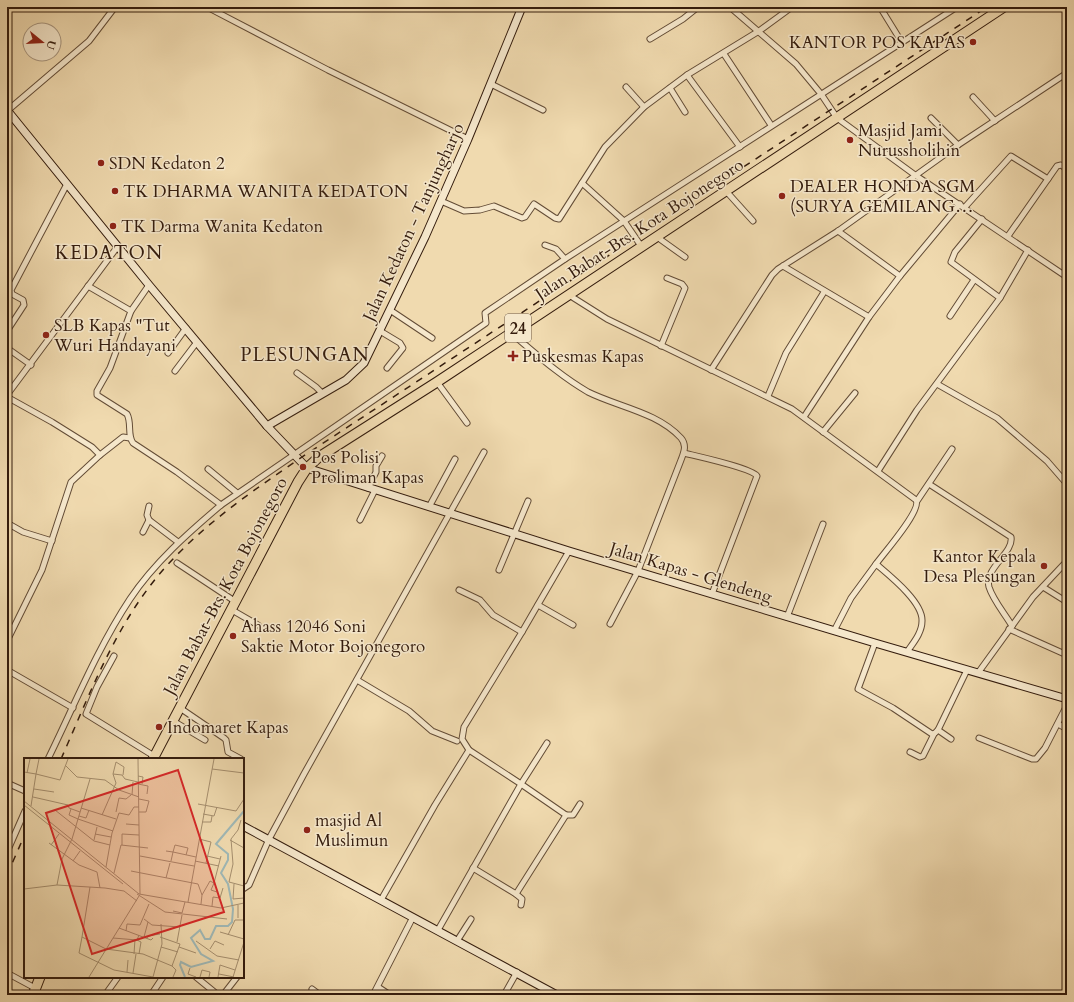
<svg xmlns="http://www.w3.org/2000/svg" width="1074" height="1002" font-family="Cardo,serif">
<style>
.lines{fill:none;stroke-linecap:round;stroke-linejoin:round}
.street-casing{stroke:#634c36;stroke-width:7}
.secondary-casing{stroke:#341c0d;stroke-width:9}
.highway-casing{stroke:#341c0d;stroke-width:11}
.street{stroke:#f5e7cb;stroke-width:5}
.secondary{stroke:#f5e7cb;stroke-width:7}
.highway{stroke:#f0daaf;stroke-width:9}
.rail{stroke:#341c0d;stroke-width:1.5;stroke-dasharray:7 7;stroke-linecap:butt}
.poi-dot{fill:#8f2418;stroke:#f5e7cb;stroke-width:1.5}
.labels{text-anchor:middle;stroke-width:3;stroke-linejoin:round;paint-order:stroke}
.shield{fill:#f5e7cb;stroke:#6e5946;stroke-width:1}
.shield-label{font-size:16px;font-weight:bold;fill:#341c0d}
.poi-label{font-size:17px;fill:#341c0d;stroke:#f5e7cb;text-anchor:start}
.street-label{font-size:17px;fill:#341c0d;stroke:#f5e7cb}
.quarter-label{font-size:19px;letter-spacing:1px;fill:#341c0d;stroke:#f5e7cb}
.inset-river{fill:none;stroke:#9fb8b6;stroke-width:2}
.inset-road{fill:none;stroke:#a58e6e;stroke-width:1}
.view{fill:#d62828;fill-opacity:0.15;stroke:#d62828;stroke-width:2}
.inset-edge{fill:none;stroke:#341c0d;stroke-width:2}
</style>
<rect width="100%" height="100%" fill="#f0daaf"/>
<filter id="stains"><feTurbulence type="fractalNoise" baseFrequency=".005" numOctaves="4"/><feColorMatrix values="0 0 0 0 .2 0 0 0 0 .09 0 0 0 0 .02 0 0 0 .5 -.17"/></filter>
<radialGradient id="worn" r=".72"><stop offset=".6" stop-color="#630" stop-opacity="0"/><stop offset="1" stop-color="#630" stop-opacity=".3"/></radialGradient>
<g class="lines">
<defs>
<g id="street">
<polyline points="207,7 328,70 468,139"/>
<polyline points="730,7 796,64 821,94 837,118 915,175 1067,277"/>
<polyline points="880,7 901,41"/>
<polyline points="650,39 683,19 698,7"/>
<polyline points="724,54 771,125"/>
<polyline points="687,75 740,147"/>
<polyline points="491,84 543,110"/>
<polyline points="626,87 644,107"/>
<polyline points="670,88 685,112"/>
<polyline points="973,97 995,121"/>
<polyline points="7,111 89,41 115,7"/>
<polyline points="931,118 958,145"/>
<polyline points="582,183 624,221 641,246"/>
<polyline points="726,191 753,221"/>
<polyline points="441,201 464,211 480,210 494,206 522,218 525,217 534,204 555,218 559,219 605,147 644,107 687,75 759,31 792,7"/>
<polyline points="965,207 1011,156 1048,179"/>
<polyline points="982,219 955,252 951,262 1000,298"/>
<polyline points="838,231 900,276"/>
<polyline points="1008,236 1057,166 1061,165 1067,169"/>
<polyline points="657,237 685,257"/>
<polyline points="545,245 556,249 565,259"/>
<polyline points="783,266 869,317"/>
<path d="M88 286 131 311 110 368 97 391V395L127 414C132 423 127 435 133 443L177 472 221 505"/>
<path d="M569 295 607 319 792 409 916 500C922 510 884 553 876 564 890 576 923 602 922 621 922 633 913 643 907 652"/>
<polyline points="390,310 432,338"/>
<polyline points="131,311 149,285"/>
<polyline points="950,316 974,280"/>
<polyline points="7,331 24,305 23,300 12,294 11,290 67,184"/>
<polyline points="380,331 400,343 403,348 387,368"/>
<path d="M511 333C535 353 560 376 588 392 618 407 657 412 681 438 687 445 684 452 681 460L638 571 610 624"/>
<polyline points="661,346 685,288 682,284 667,278"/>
<polyline points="7,348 31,365"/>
<polyline points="168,353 186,328"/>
<polyline points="711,370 772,275 778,269 838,231 958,145 1067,73"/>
<polyline points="175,371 197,342"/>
<polyline points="297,373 316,387 322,393"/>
<polyline points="437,382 467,423"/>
<polyline points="937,384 997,418 1047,461 1067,484"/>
<polyline points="7,395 118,246"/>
<polyline points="768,396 786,353 824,292"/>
<polyline points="7,397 52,422 92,447 100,455"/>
<polyline points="804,417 869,317 900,276 960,204"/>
<polyline points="823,432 855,393"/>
<path d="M684 453C696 456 752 468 757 476L712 594"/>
<polyline points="208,469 237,493"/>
<polyline points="878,471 917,410 1000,298 1028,250"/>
<path d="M929 484 1011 537C1014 553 984 568 989 587 993 600 1005 614 1012 626"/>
<polyline points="368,488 376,472 376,466 382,456"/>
<polyline points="917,501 952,449"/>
<polyline points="149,506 147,515 149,520 178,542"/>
<polyline points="429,507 455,459"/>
<polyline points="360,520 375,490"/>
<polyline points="7,523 23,532 52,541"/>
<polyline points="143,532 149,520"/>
<polyline points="177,563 236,602"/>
<polyline points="499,570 528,501"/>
<polyline points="1043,587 1067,602"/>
<polyline points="459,590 480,600 493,615 522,632"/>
<polyline points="538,605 573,625"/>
<polyline points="232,610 258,625"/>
<polyline points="787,617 823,524"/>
<polyline points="1009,629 1067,655"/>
<polyline points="834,631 851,598 876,564"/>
<polyline points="7,641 42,570 71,482 100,455 123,437 130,438"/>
<polyline points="875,643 858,689 893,708 932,734 935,733 938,730 967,670"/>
<polyline points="114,656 97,687 86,714 154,756"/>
<polyline points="7,670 73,708"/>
<polyline points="978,673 1033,597 1067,561"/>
<polyline points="357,680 409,711 432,731 457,741"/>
<polyline points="180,708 224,738 226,740 228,752 241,759"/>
<polyline points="173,721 205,740"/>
<polyline points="1058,724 1067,729"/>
<polyline points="938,730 951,739"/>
<polyline points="979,738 1032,759 1036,759 1045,748 1067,705"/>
<polyline points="910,752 920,757 923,756 934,734"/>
<path d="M48 759C74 706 97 649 130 599 154 563 188 533 221 505L486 323 485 313 565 259 957 7"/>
<polyline points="7,783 25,791"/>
<polyline points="566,815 573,815 580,804"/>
<polyline points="7,852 25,811"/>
<polyline points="473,868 516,894 566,815 521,784 547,743"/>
<polyline points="243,889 249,885 269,839 304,774 484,452"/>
<polyline points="516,894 522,899 521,905"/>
<polyline points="381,900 435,805 469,750 462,739 464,727 522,632 569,551"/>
<polyline points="438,930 521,784 469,750"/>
<polyline points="457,941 471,919"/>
<polyline points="7,973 35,988"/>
<polyline points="196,977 218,995"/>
<polyline points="378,987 390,995"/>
<polyline points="312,989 320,995"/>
<polyline points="105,995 118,977"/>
<polyline points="151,995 163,977"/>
<polyline points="223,995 237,977"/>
<polyline points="373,995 413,917"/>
<polyline points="504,995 517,972"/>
</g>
<g id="secondary">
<polyline points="7,110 149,285 267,426 307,468 569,551 875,643 1067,699"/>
<polyline points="267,426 346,380 364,363 425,237 468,139 522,7"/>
<polyline points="243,826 557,995"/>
</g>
<g id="highway">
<polyline points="153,759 298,482 307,468 319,457 437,382 1004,7"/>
<polyline points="33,995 40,977"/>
</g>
</defs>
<use href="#street" class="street-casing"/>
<use href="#secondary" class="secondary-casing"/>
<use href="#highway" class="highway-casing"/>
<use href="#street" class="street"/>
<use href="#secondary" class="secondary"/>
<use href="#highway" class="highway"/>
<g class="rail">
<path d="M61 759C92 689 119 615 173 559 210 520 254 490 299 459L987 7"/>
<polyline points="7,875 25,834"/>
</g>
</g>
<g class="poi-dot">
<circle cx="973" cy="42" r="4"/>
<circle cx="850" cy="140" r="4"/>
<circle cx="101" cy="163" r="4"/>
<circle cx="115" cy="191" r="4"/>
<circle cx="782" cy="196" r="4"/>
<circle cx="113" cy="226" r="4"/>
<circle cx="46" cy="335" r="4"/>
<path d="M511 350h4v4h4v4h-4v4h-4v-4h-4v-4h4z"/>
<circle cx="303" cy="467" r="4"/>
<circle cx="1044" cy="566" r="4"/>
<circle cx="233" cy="636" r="4"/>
<circle cx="159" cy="727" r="4"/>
<circle cx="307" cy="830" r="4"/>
</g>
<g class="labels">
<rect class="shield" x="505" y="314" width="26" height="28" rx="3"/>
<g class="shield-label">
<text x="518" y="334">24</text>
</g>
<g class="poi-label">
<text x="965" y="48" text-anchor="end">KANTOR POS KAPAS</text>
<text x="858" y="136">Masjid Jami<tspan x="858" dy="20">Nurussholihin</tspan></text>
<text x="109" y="169">SDN Kedaton 2</text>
<text x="790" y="192">DEALER HONDA SGM<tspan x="790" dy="20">(SURYA GEMILANG…</tspan></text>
<text x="123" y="197">TK DHARMA WANITA KEDATON</text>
<text x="121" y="232">TK Darma Wanita Kedaton</text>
<text x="54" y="331">SLB Kapas "Tut<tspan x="54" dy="20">Wuri Handayani</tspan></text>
<text x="522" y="362">Puskesmas Kapas</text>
<text x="311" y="463">Pos Polisi<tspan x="311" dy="20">Proliman Kapas</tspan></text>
<text x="1036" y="562" text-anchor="end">Kantor Kepala<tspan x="1036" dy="20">Desa Plesungan</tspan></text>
<text x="241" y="632">Ahass 12046 Soni<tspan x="241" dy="20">Saktie Motor Bojonegoro</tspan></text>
<text x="167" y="733">Indomaret Kapas</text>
<text x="315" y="826">masjid Al<tspan x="315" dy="20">Muslimun</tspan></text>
</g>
<g class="street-label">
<text transform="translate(413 222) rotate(-65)" y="6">Jalan Kedaton - Tanjungharjo</text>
<text transform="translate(639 229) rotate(-33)" y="6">Jalan Babat-Bts. Kota Bojonegoro</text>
<text transform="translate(691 572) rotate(17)" y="6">Jalan Kapas - Glendeng</text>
<text transform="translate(225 586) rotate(-62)" y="6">Jalan Babat-Bts. Kota Bojonegoro</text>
</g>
<g class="quarter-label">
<text x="109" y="259">KEDATON</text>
<text x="305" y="361">PLESUNGAN</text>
</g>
</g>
<g transform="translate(24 758)">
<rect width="220" height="220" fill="#f0daaf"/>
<path class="inset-river" d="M161 219 156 207 157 204 167 209 189 203 177 196 167 180 176 172 181 181H186L192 168H204L208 164 209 151 204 126 197 115 204 102V96L192 86 220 53"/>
<path class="inset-road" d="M15 1 12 16 36 22 44 1M114 1 116 136M42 8 53 19 81 22 95 32 115 39M188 11 220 15M0 14 12 16 7 48M3 15 6 1M89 16 92 4 100 9 99 17M114 18 119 19 118 26M114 26 124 28 123 36M10 31 30 34M108 37 109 24M9 39 44 47 45 50 56 54M115 41 125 43 122 54H115M0 43 115 136 197 150 220 145M174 46 212 53 220 41M0 47 99 126M57 50 92 61M47 51 45 57 54 61M31 52 70 83 86 87M92 54 95 40 102 41 107 37M179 56 190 58 193 49M78 57 92 25 89 16 98 17 101 21 114 24M55 58 62 60 65 52M54 61 89 73M217 62 214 72 207 81 209 106 205 124 220 128M178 64H187L188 58M102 66 115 67M71 76 87 79M175 81 187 84 182 105M70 82 73 69M206 82 220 90M25 85 55 107 73 114 76 130M27 87 35 76M98 87V76L115 77M142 93 149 94 151 87 164 90 162 97M116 98 170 108M183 98 196 101M49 103 56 93M147 103 149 94 172 99M171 103 195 108M82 109 88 75 95 55 105 57 110 49H115M107 113 174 126 178 137 177 146M90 115 97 87 124 90M142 120 146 105M190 125 187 132 193 134M210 126 209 141 220 140M33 127 38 101 48 81 66 21M66 129 58 179 82 191M0 131 33 127 81 130 100 133 113 143M113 136 141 154 203 161M178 137 186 123 190 125 197 98M164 144 190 1M214 147V160M188 148 189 139 196 140 199 130M149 153 158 155 161 144M120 161 128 167 156 169M95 170 127 182 129 180M102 173 103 166 116 167 125 146M196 174 220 181M204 177 211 162H220M58 179 55 195 90 212 129 219M120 179 124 164M136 179 156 186 148 208 152 212 149 219M89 180 113 182 115 177M123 180 124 178 136 176M113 182 117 184 115 196M172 183 193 198 215 202M153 184 158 157M137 189 154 194M155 189 172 195M82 191 119 196 148 208M186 191 191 183 200 187M110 196 111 181M166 210 164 216 172 219M103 214 104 202M109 215 112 196M195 216 210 219M65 219 115 138M129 219 138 186 137 166M176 219 178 212 186 214 185 219M194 219 196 207 211 212M209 219 220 184"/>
<path class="view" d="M154 12 200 154 68 196 22 55Z"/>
<rect width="220" height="220" class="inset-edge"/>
</g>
<rect width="1074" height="1002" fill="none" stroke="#f0daaf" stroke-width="24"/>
<rect x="8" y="8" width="1058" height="986" fill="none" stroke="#341c0d" stroke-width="2"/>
<rect x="12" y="12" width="1050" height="978" fill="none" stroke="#341c0d"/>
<g transform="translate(42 42) rotate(108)"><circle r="19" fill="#f5e7cb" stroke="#a8967f"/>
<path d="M0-3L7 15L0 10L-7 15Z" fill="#8f2418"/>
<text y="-6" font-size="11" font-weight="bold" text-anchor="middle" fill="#341c0d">U</text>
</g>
<rect width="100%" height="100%" filter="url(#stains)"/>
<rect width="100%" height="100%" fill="url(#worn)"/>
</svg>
